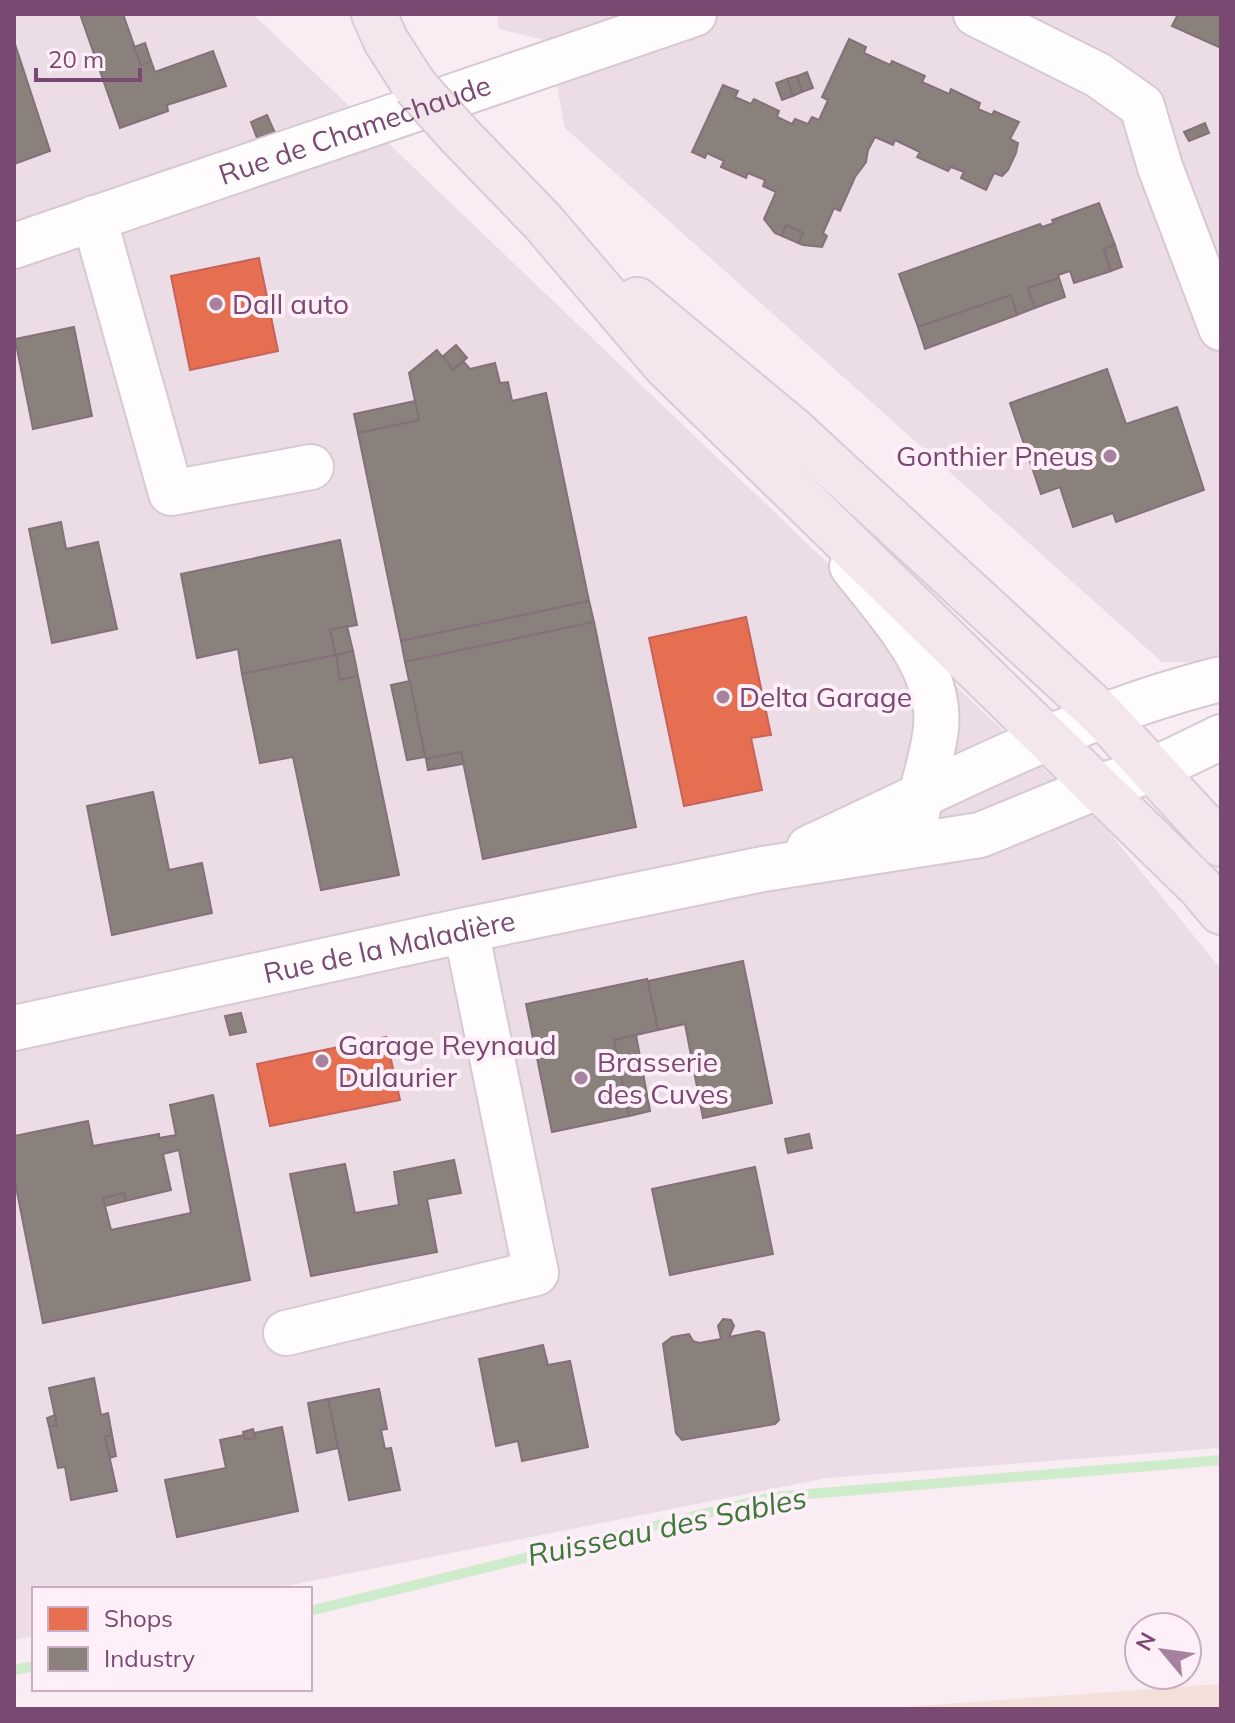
<svg xmlns="http://www.w3.org/2000/svg" width="1235" height="1723" font-family="Mulish,sans-serif">
<style>
.industrial{fill:#ebdce6}
.green{fill:#f2e0d9}
.shops{fill:#e76f51;stroke:#c6645b;stroke-width:2}
.industry{fill:#8a817c;stroke:#857079;stroke-width:2;fill-rule:evenodd}
.lines{fill:none;stroke-linecap:round;stroke-linejoin:round}
.stream{stroke:#ceebcb;stroke-width:10}
.minor-casing{stroke:#d7c9d3;stroke-width:48}
.major-casing{stroke:#dacad7;stroke-width:48}
.minor{stroke:#fefcfd;stroke-width:44}
.major{stroke:#f3e6ed;stroke-width:44}
.major-bridge-casing{stroke:#dacad7;stroke-width:48;stroke-linecap:butt}
.major-bridge{stroke:#f3e6ed;stroke-width:44}
.poi-dot{fill:#a6829f;stroke:#ffeff8;stroke-width:3}
.labels{text-anchor:middle;stroke-width:8;stroke-linejoin:round;paint-order:stroke}
.street-label{font-size:28px;fill:#7a4972;stroke:#ffeff8}
.poi-label{font-size:28px;fill:#7a4972;stroke:#ffeff8;text-anchor:start}
.water-label{font-size:30px;font-style:italic;fill:#3a7938;stroke:#ffeff8}
</style>
<rect width="100%" height="100%" fill="#f9edf3"/>
<g class="industrial">
<polygon points="14,14 253,14 1108,831 1221,969 1221,1448 827,1478 271,1589 34,1589 34,1636 14,1640"/>
<polygon points="497,14 1221,14 1221,663 1162,662 565,128 548,41 499,29"/>
</g>
<polygon class="green" points="1221,1684 1221,1709 875,1709"/>
<g class="shops">
<polygon points="259,258 278,351 190,370 171,276"/>
<polygon points="746,617 771,735 751,738 762,790 684,806 649,638"/>
<polygon points="386,1037 400,1100 270,1126 257,1064"/>
</g>
<g class="industry">
<polygon points="80,14 123,14 141,65 151,61 155,72 213,51 226,86 167,105 168,111 120,128"/>
<polygon points="1178,14 1221,14 1221,48 1172,26"/>
<polygon points="849,39 866,47 864,53 890,65 892,61 925,76 922,82 949,94 951,89 980,103 978,109 992,115 994,111 1019,122 1010,139 1018,143 1016,153 1008,170 1002,176 994,173 986,190 961,178 964,172 951,167 948,171 917,157 920,152 895,140 893,145 875,137 868,150 866,162 855,177 840,211 834,208 823,233 827,236 822,247 803,245 798,243 803,233 786,225 782,236 775,233 764,219 776,192 763,186 765,180 748,173 746,178 721,167 724,161 707,153 705,158 692,152 723,85 738,91 735,97 751,104 754,99 779,111 777,117 792,124 795,119 808,124 812,117 819,120 828,100 822,97"/>
<polygon points="14,41 50,151 14,164"/>
<polygon points="145,43 151,61 141,65 134,47"/>
<polygon points="807,72 813,88 802,92 797,76"/>
<polygon points="797,76 802,92 793,96 787,79"/>
<polygon points="787,79 793,96 782,100 776,83"/>
<polygon points="267,115 275,133 257,138 251,122"/>
<polygon points="1205,123 1209,133 1189,141 1184,132"/>
<polygon points="1099,203 1115,245 1104,249 1111,271 1074,283 1070,271 1058,275 1059,278 1028,288 1035,308 1017,315 1011,295 918,327 899,274 1040,224 1042,227 1054,223 1052,220"/>
<polygon points="786,225 803,233 798,243 782,236"/>
<polygon points="1115,245 1122,267 1111,271 1104,249"/>
<polygon points="1059,278 1065,297 1035,308 1028,288"/>
<polygon points="1011,295 1017,315 925,349 918,327"/>
<polygon points="74,327 92,416 33,429 15,339"/>
<polygon points="456,345 467,358 453,370 442,357"/>
<polygon points="437,350 453,370 463,361 470,369 495,363 500,383 508,382 512,401 546,393 589,601 401,641 358,433 419,420 409,373"/>
<polygon points="1107,369 1126,424 1177,407 1204,490 1116,522 1113,513 1073,527 1060,487 1041,494 1010,403"/>
<polygon points="415,401 419,420 358,433 354,414"/>
<polygon points="61,522 66,549 98,542 117,629 52,643 29,529"/>
<polygon points="340,540 357,625 330,630 336,655 242,674 238,649 197,658 181,574"/>
<polygon points="589,601 594,622 405,662 401,641"/>
<polygon points="594,622 636,827 483,859 461,752 426,759 405,662"/>
<polygon points="347,626 353,651 336,655 330,630"/>
<polygon points="353,651 358,676 340,680 336,655"/>
<polygon points="336,655 340,680 358,676 399,875 321,890 293,757 260,763 242,674"/>
<polygon points="410,681 425,757 407,760 391,685"/>
<polygon points="461,752 463,764 428,770 426,759"/>
<polygon points="153,792 169,870 202,863 212,913 112,935 87,806"/>
<polygon points="743,961 772,1103 703,1118 685,1024 658,1030 648,981"/>
<polygon points="647,979 658,1030 614,1040 629,1116 552,1132 526,1004"/>
<polygon points="241,1013 246,1032 230,1035 225,1016"/>
<polygon points="636,1035 650,1111 629,1116 614,1040"/>
<path d="M213 1095 250 1280 43 1323 14 1177V1136L88 1121 93 1146 159 1134V1138L176 1135 170 1105ZM179 1150 191 1213 111 1230 103 1198 124 1193 125 1201 171 1190 163 1154Z"/>
<polygon points="809,1134 812,1148 788,1153 785,1139"/>
<polygon points="454,1160 461,1193 427,1199 437,1252 311,1276 290,1174 345,1164 355,1213 399,1205 394,1172"/>
<polygon points="755,1167 773,1254 670,1275 652,1189"/>
<polygon points="124,1193 125,1201 105,1206 103,1198"/>
<polygon points="723,1319 731,1320 734,1326 729,1337 758,1331 764,1333 779,1420 775,1424 682,1440 676,1433 663,1344 672,1337 689,1334 693,1341 699,1343 721,1339 718,1326"/>
<polygon points="543,1345 548,1365 570,1361 588,1447 522,1461 518,1441 496,1446 479,1359"/>
<polygon points="94,1378 101,1415 108,1413 112,1435 105,1437 117,1491 71,1500 65,1467 58,1468 49,1426 57,1426 49,1388"/>
<polygon points="379,1389 387,1429 381,1430 385,1449 391,1448 400,1490 349,1500 328,1399"/>
<polygon points="328,1399 338,1448 317,1453 308,1403"/>
<polygon points="55,1415 57,1426 49,1426 47,1418"/>
<polygon points="282,1427 298,1511 177,1537 165,1480 226,1468 220,1440 244,1435 245,1439 255,1438 254,1433"/>
<polygon points="253,1429 255,1438 245,1439 243,1432"/>
<polygon points="112,1435 116,1456 110,1458 105,1437"/>
</g>
<g class="lines">
<g class="stream">
<polyline points="310,1611 772,1497 1221,1460"/>
<polyline points="14,1670 34,1666"/>
</g>
<defs>
<g id="minor">
<polyline points="976,14 1098,75 1142,106 1160,167 1221,328"/>
<polyline points="94,218 171,493 311,467"/>
<path id="s1" d="M14 246 694 14"/>
<path d="M852 566C887 612 942 666 936 728 933 757 922 786 917 814"/>
<path d="M809 848C945 786 1075 715 1221 679"/>
<path id="s2" d="M14 1028 466 930 763 869 980 835 1097 787 1153 770 1221 737"/>
<polyline points="286,1333 536,1273 466,930"/>
</g>
<g id="major">
<polyline points="374,14 386,41 415,86"/>
<polyline points="459,135 543,222 665,365 1200,887 1221,912"/>
<polyline points="637,300 792,429 1102,715 1221,844"/>
</g>
</defs>
<use href="#minor" class="minor-casing"/>
<use href="#major" class="major-casing"/>
<use href="#minor" class="minor"/>
<use href="#major" class="major"/>
<defs>
<polyline id="major-bridge" points="415,86 459,135"/>
</defs>
<use href="#major-bridge" class="major-bridge-casing"/>
<use href="#major-bridge" class="major-bridge"/>
</g>
<g class="poi-dot">
<circle cx="216" cy="304" r="8"/>
<circle cx="1110" cy="456" r="8"/>
<circle cx="723" cy="697" r="8"/>
<circle cx="322" cy="1061" r="8"/>
<circle cx="581" cy="1078" r="8"/>
</g>
<g class="labels">
<g class="street-label">
<text dy="10" stroke="none"><textPath href="#s1" startOffset="360">Rue de Chamechaude</textPath></text>
<text dy="10" stroke="none"><textPath href="#s2" startOffset="384">Rue de la Maladière</textPath></text>
</g>
<g class="poi-label">
<text x="232" y="314">Dall auto</text>
<text x="1094" y="466" text-anchor="end">Gonthier Pneus</text>
<text x="739" y="707">Delta Garage</text>
<text x="338" y="1055">Garage Reynaud<tspan x="338" dy="32">Dulaurier</tspan></text>
<text x="597" y="1072">Brasserie<tspan x="597" dy="32">des Cuves</tspan></text>
</g>
<g class="water-label">
<text transform="translate(667 1527) rotate(-12)" y="10">Ruisseau des Sables</text>
</g>
</g>
<rect width="1235" height="1723" fill="none" stroke="#7a4972" stroke-width="32"/>
<rect x="32" y="1587" width="280" height="104" fill="#ffeff8" stroke="#caadc2" stroke-width="2"/>
<rect x="48" y="1607" width="40" height="24" fill="#e76f51" stroke="#caadc2" stroke-width="2"/>
<text x="104" y="1627" font-size="24" fill="#7a4972">Shops</text>
<rect x="48" y="1647" width="40" height="24" fill="#8a817c" stroke="#caadc2" stroke-width="2"/>
<text x="104" y="1667" font-size="24" fill="#7a4972">Industry</text>
<g transform="translate(1163 1651) rotate(299)"><circle r="38" fill="#ffeff8" stroke="#caadc2" stroke-width="2"/>
<path d="M0-6L14 30L0 20L-14 30Z" fill="#a6829f"/>
<text y="-12" font-size="22" font-weight="bold" text-anchor="middle" fill="#7a4972">N</text>
</g>
<path d="M36 68v12h104v-12" fill="none" stroke="#7a4972" stroke-width="4"/>
<text x="48" y="68" font-size="24" fill="#7a4972" stroke="#ffeff8" stroke-width="6" paint-order="stroke">20 m</text>
</svg>
